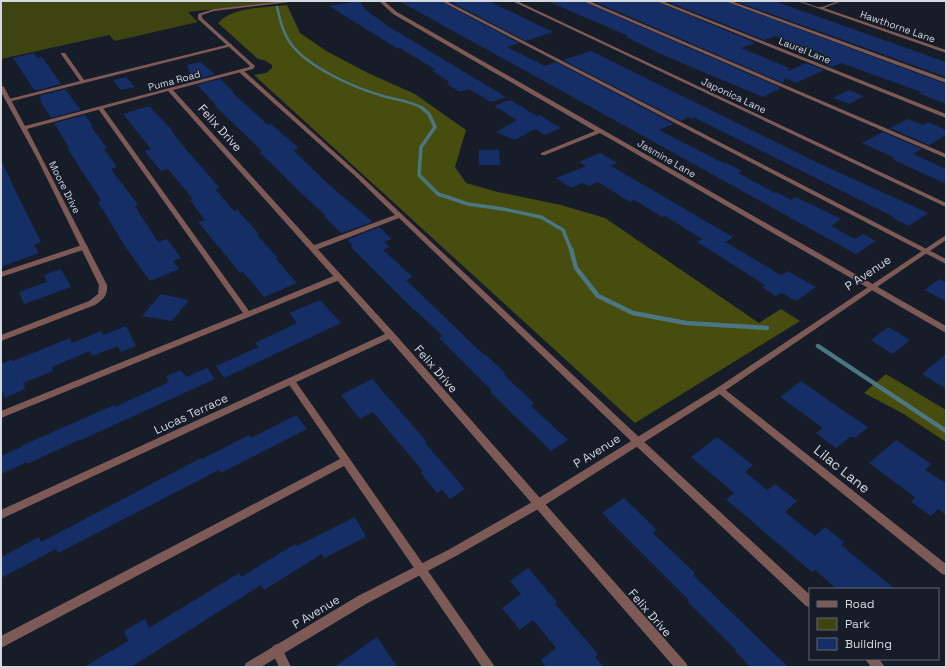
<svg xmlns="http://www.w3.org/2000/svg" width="947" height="668" font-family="'Space Grotesk',sans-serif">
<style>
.green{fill:#3e4312}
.forest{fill:#474d0e}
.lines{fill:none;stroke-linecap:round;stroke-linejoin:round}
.stream-far2{stroke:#4c7682;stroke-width:2.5}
.stream-far1{stroke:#4c7682;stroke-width:3.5}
.stream{stroke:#4c7682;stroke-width:4.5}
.building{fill:#162e66}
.service{fill:#7d5a55;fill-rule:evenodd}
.minor{fill:#7d5a55;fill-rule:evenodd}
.tertiary{fill:#7d5a55;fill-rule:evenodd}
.labels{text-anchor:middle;stroke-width:3;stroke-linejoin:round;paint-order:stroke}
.far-street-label{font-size:10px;fill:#d4d9e1;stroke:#161c28}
.street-label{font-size:12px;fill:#d4d9e1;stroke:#161c28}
.near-street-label{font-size:14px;fill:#d4d9e1;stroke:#161c28}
</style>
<rect width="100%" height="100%" fill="#161c28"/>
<polygon class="green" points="1,1 288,1 188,12 198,22 115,41 109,35 1,59"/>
<g class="forest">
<path d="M287 5 300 33 328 52 368 73 415 94 466 130 455 167 466 183 498 192 561 205 605 218 759 323 781 309 800 321 635 423 254 75 266 73 272 68V65L264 60 258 59 218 23C233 6 265 8 287 5Z"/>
<polygon points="886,374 946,410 946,442 902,413 864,393"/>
</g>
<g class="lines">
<path class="stream-far2" d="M277 7C280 20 283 33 291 44 309 68 355 88 383 96 397 100 412 101 424 109"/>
<polyline class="stream-far1" points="422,108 429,114 435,127 421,147 419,175 438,194 468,204 503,209 541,217 563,230 571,250"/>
<g class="stream">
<polyline points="571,249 576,268 598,296 633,313 686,323 767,328"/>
<polyline points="818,346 946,431"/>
</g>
</g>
<g class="building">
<polygon points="359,1 367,11 388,26 506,97 491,102 469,89 460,92 446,83 450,82 432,71 436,70 400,48 398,49 329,6"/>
<polygon points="399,1 440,1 519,43 507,47 545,66 556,62 674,124 659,130 725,164 727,163 742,171 738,173 775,193 777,192 791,200 796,197 841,219 831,226 855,239 863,234 876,241 856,254"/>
<polygon points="449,1 489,1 553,32 526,41"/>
<polygon points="547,1 582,1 781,88 763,97 663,55 626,37 628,36"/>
<polygon points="593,1 655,1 756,43 741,48 789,68 788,71 806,63 824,70 796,83 785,78 783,83"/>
<polygon points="666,1 724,1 946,84 946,104 918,93 921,92 841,63 832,67 814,60 825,55 775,36 764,40"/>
<polygon points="735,1 774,1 946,62 946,77"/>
<polygon points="591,51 818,163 928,213 909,226 892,218 894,217 695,118 692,119 688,117 681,121 563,60"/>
<polygon points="34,53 37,58 42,57 61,84 35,91 13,58"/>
<polygon points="200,62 215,74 192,81 187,65"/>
<polygon points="126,77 135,87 121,90 113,80"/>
<polygon points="220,79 234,92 232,92 268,125 271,124 299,148 293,150 327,183 373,222 341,233 324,216 326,216 286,179 287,179 259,152 262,151 214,105 216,105 197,85"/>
<polygon points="65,89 81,110 51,118 40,100 41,100 39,96"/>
<polygon points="849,90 864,96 849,104 833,98"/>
<polygon points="510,100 537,116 539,115 561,128 545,135 535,129 515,140 496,132 517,120 494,106"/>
<polygon points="149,106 172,130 171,130 183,146 220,188 215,189 234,211 238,210 241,214 259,234 257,235 278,258 275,258 297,283 264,297 243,272 240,273 198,222 205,220 190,200 193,199 168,169 161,171 144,151 151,149 123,114"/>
<polygon points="85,115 93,126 91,127 107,148 104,149 117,167 111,169 138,205 135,206 158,242 167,239 181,258 173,261 179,269 150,281 126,248 98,202 101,200 78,165 68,149 69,148 54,123"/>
<polygon points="908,119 923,125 928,122 946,130 946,135 929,145 890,128"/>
<polygon points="883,132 922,149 913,154 946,169 946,184 892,159 895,158 862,143"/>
<polygon points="479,150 499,150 500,165 479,165"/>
<polygon points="600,153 618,163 611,166 733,237 725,242 781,275 788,271 816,287 796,301 782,293 776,296 762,287 765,285 697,242 702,239 665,216 662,217 634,200 630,202 598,182 589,186 583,183 571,188 556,178 586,166 579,162"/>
<polygon points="1,160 16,192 41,242 34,245 39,253 1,267"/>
<polygon points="379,227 392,239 384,242 390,247 383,250 413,277 406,280 484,355 485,354 506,374 504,375 534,403 531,406 568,440 551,451 490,392 492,391 439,338 443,336 415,310 414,310 350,246 353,245 347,240"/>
<polygon points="61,269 71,287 24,304 19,292 47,282 44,275"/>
<polygon points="939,279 946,282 946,301 925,290"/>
<polygon points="161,294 189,300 172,321 142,316"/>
<polygon points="320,300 341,323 224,378 216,366 259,347 255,343 297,323 289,313"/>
<polygon points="126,326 136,346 121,352 118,346 92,356 90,351 52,367 53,371 23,383 25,389 5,398 1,388 1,364 13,359 13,361 70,338 72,343 101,331 103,335"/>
<polygon points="888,327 910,340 892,354 871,340"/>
<polygon points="946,354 946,389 922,374"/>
<polygon points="207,368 215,379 81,440 81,439 27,464 27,462 1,474 1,456 21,447 21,446 114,405 115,407 169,382 166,376 181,370 186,377"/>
<polygon points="372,379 427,442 425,443 465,489 450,499 442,490 437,493 421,473 423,471 373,412 360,419 341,395"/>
<polygon points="801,381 848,414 868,427 855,438 851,436 836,448 816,433 823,428 780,397"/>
<polygon points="296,415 307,429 221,473 219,470 58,553 56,549 1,578 1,557 39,537 41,542 201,458 202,459 249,435 251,438"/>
<polygon points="717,437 753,465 745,472 767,490 775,484 797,501 785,512 815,536 825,527 844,542 841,545 895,589 837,589 815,570 812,572 763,531 726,499 734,493 691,457"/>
<polygon points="896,440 931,464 925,470 946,483 946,515 938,509 931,516 911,502 915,497 869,463"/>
<polygon points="624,498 657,530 653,533 695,573 693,575 788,667 750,667 735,651 736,650 688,602 689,600 602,513"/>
<polygon points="355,517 366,537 324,558 322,554 264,590 261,585 131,667 84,667 128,641 124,631 145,619 149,628 239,573 241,577 295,544 297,546"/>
<polygon points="528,568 557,602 555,604 598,654 595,657 604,667 546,667 541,660 556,648 533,620 520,630 502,608 521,594 510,581"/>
<polygon points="377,637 397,667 334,667"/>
</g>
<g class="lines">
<g class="service">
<polygon points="441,1 446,1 946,259 946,264"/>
<polygon points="583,1 589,1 946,154 946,158"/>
<polygon points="725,1 731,1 946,79 946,83"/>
<polygon points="230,44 232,44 232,46 8,102 5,100 80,81 61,54 61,53 65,53 84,80"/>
<polygon points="240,71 244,71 359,174 640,438 810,595 810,607 806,606 634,444 399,218 316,250 312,250 310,248 312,246 395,215 355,176 240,73"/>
<polygon points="99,108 103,108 249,311 336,275 339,275 343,277 342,279 1,418 1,411 243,313 99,110"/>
<polygon points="82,245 86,245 88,247 86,249 1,277 1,272"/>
<polygon points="291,378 294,379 495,667 482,667 344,466 1,648 1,636 340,459 288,383 287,381 288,379"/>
<polygon points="865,659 879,659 885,667 871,667"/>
</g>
<g class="minor">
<path d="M285 1H299L214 11 202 15V18L255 66 253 69 173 90 394 333 686 663 688 667H674L389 339 1 519V510L385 334 168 91 27 129 107 285C108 295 103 300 95 305L1 341V335L89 301 98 294 99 285 38 160 1 92V85L4 87 25 126 249 67 250 66 198 19V14L214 9Z"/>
<polygon points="379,1 384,1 397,12 946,326 946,333 600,133 545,155 541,155 541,153 595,131 393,14"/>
<polygon points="512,1 517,1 946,203 946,207"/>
<path d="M797 1C805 1 812 7 820 7 826 7 834 1 842 1L824 8 946 50V53Z"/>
<polygon points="720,387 723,388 946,564 946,575 942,574 717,392 716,390 717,388"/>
<polygon points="277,644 281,646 291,667 279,667 271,650 273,646"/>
</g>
<g class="tertiary">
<polygon points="656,1 662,1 946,114 946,118"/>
<polygon points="946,235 946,240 723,392 542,507 456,556 366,604 261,667 244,667 246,663 358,596 448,550 534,501 717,388"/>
</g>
</g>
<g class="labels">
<g class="far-street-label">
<text transform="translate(898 26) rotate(19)" y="4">Hawthorne Lane</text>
<text transform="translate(805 50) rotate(22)" y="4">Laurel Lane</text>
<text transform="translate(174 80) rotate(-15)" y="4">Puma Road</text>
<text transform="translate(734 95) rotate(25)" y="4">Japonica Lane</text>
<text transform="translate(667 158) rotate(30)" y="4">Jasmine Lane</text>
<text transform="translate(65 187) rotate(63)" y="4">Moore Drive</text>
</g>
<g class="street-label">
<text transform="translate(220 128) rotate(48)" y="4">Felix Drive</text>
<text transform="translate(868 273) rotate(-34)" y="4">P Avenue</text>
<text transform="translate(436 369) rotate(49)" y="4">Felix Drive</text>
<text transform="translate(191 414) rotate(-25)" y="4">Lucas Terrace</text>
<text transform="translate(597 451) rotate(-32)" y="4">P Avenue</text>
<text transform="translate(316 612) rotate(-31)" y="4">P Avenue</text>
<text transform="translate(650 613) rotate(49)" y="4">Felix Drive</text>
</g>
<g class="near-street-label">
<text transform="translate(842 469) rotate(39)" y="5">Lilac Lane</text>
</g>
</g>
<rect width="947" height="668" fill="none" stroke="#d4d9e1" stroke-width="4"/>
<rect x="809" y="588" width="130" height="72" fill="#161c28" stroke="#626872"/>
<rect x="817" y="601" width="20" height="6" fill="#7d5a55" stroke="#626872"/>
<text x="845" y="608" font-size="12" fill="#d4d9e1">Road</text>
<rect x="817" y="618" width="20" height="12" fill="#3e4312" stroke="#626872"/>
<text x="845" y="628" font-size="12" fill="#d4d9e1">Park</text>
<rect x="817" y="638" width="20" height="12" fill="#162e66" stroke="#626872"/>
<text x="845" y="648" font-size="12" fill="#d4d9e1">Building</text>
</svg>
